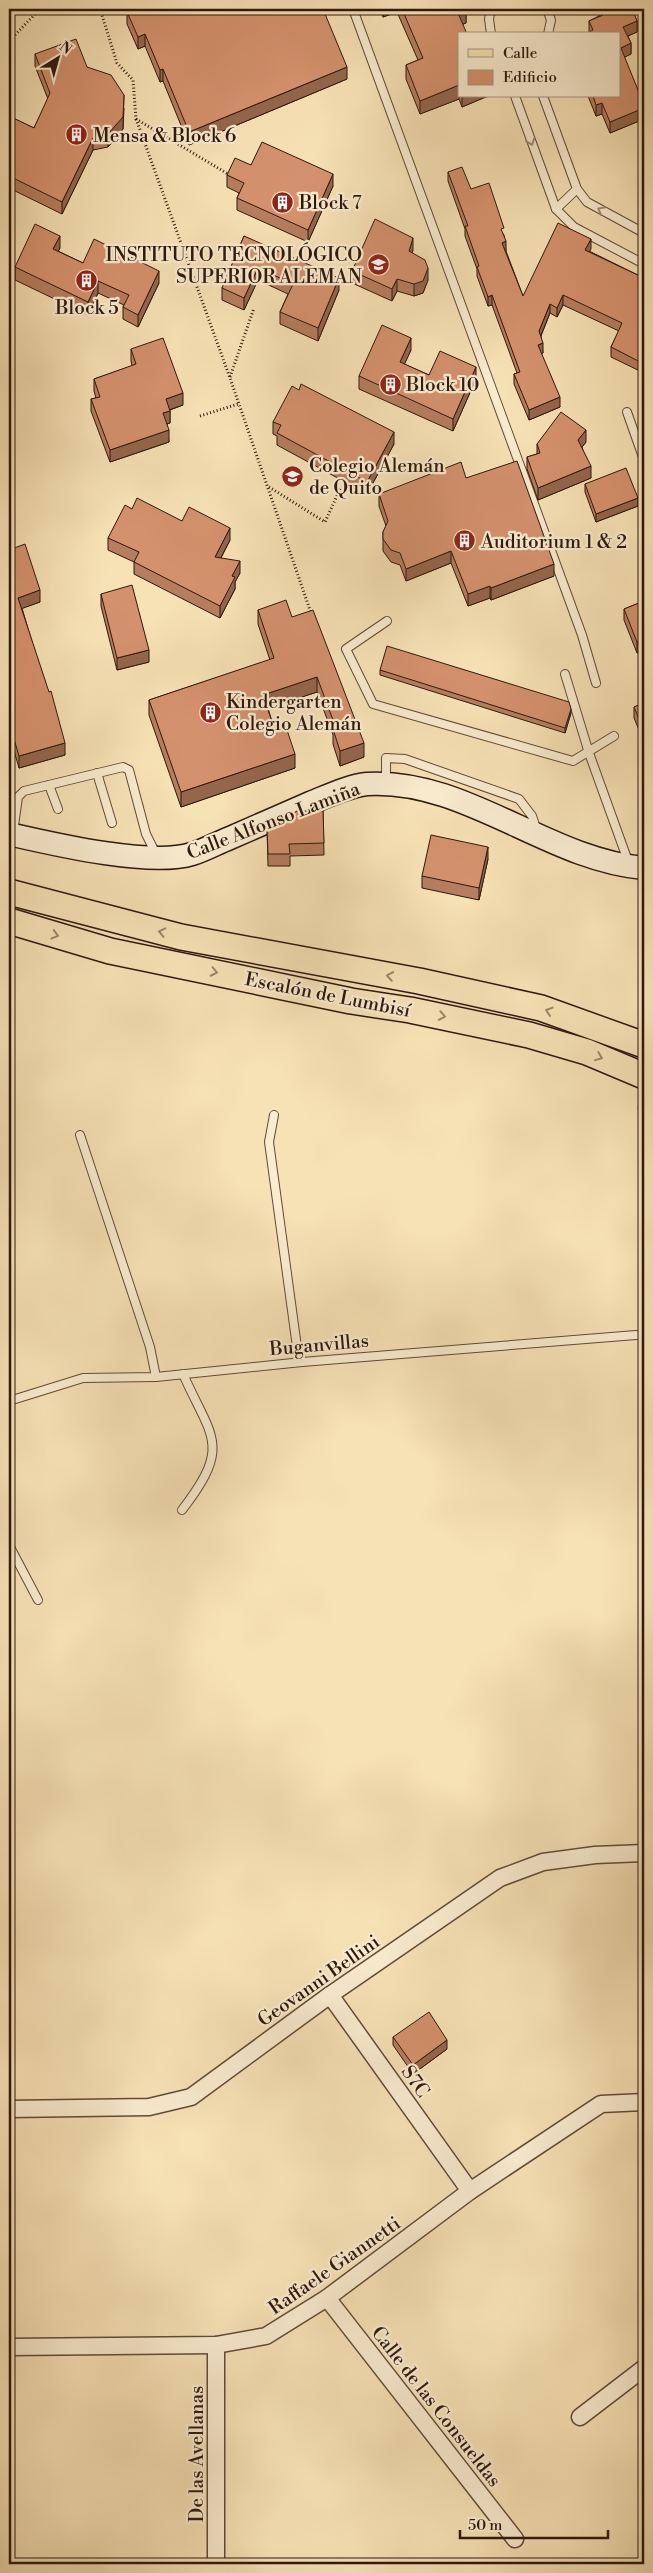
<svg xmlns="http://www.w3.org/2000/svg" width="653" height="2573" font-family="'Libre Bodoni',serif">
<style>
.green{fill:#bcc38e;stroke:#746e4e}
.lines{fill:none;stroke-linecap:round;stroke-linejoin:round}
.lane-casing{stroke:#604a38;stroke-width:10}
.street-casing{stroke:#604a38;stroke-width:19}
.secondary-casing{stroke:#2d180e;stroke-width:25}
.primary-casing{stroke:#2d180e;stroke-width:28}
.path{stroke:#2d180e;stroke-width:3;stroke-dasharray:1 2.5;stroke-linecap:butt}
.lane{stroke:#faecd0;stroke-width:8}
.street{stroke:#faecd0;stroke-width:16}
.secondary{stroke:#faecd0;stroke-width:22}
.primary{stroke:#f7e2b6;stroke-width:25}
.wall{fill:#b67d5e;stroke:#2d180e}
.shaded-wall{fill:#94664c;stroke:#2d180e}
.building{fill:#d4916d;stroke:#2d180e}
.oneway{stroke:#9e8d79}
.oneway2{stroke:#9c876a}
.labels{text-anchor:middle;stroke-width:4.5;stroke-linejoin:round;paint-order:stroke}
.poi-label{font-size:19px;fill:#2d180e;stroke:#faecd0;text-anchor:start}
.street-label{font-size:19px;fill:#2d180e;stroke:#faecd0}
</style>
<rect width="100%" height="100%" fill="#f7e2b6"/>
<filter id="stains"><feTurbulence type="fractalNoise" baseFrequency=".004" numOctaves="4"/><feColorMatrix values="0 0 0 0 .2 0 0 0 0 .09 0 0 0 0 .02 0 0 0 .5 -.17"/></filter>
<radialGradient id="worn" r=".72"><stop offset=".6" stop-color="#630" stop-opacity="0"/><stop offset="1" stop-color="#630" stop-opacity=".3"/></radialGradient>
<polygon class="green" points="638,1106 644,1106 644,1173"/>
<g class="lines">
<defs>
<g id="lane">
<polyline points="353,9 582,635 596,683"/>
<polyline points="547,9 551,20 548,34"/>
<polyline points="491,34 489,19 491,9"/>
<polyline points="515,96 556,209 574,227 644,264"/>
<polyline points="543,96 577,189 587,202 644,233"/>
<polyline points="556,209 577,189"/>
<polyline points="627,412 644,460"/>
<polyline points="387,621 346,649 373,704 573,761 614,736"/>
<polyline points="565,674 589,753 628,861"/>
<polyline points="97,773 112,823"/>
<polyline points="386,783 386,758 405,759 519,799 532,816 537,831"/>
<polyline points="49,785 58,809"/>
<polyline points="13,833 18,797 24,791 123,767 129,770 146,834 157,856"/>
<polyline points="274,1115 269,1142 297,1347 302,1362"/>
<polyline points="80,1135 150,1347 156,1377"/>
<polyline points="9,1401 83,1378 156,1377 302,1362 636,1335"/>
<path d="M182 1510C232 1445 212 1439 183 1374"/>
<polyline points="9,1545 38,1600"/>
</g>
<g id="street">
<polyline points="330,1995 470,2191"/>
<polyline points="9,2109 149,2107 191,2097 330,1995 500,1878 543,1862 595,1855 644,1853"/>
<polyline points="327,2298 515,2539"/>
<polyline points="9,2347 216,2345 266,2336 327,2298 470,2191 601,2104 644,2102"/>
<polyline points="580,2417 644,2368"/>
<polyline points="216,2564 216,2345"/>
</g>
<path id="secondary" d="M9 834C53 844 150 867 192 854 205 850 217 843 230 838 257 826 283 815 310 803 328 796 348 786 367 784 465 778 548 860 644 868"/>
<g id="primary">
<polyline points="9,892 181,937 419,981 541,1008 644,1045"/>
<polyline points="9,921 110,951 351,1001 410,1010 529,1035 587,1052 644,1076"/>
</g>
</defs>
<use href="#lane" class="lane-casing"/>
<use href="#street" class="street-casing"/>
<use href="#secondary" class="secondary-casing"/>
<use href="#primary" class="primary-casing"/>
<g class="path">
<polyline points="100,9 117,63 133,80 136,119 228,174"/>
<polyline points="9,38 13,37 40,9"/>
<polyline points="136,119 230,378 311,613"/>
<polyline points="230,377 254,308"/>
<polyline points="200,416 238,404"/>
<polyline points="269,487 325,522 341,487"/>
</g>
<use href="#lane" class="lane"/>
<use href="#street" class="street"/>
<use href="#secondary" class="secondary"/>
<use href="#primary" class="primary"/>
</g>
<g class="wall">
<polygon points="129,9 289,9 290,13 347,79 189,145 163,81 160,82 145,46 138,49 127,24 127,12 130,11"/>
<polygon points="380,9 466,9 466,23 463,24 459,34 459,96 488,96 462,107 459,99 420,114 406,79 406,65 418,60 397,12 383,17"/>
<polygon points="597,9 632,9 637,21 637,32 628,36 631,43 631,54 624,57 644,105 644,119 610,133 602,114 596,116 588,96 619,96 619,34 586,34 589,32 589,21 599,16"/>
<polygon points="35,54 87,67 124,108 123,129 108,147 93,150 62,214 9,188 9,116 34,128 48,99 35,66"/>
<polygon points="251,165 333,186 308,242 237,210 237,198 239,193 227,187 227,175"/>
<polygon points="448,172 471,189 504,235 506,251 523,296 591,249 589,251 644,278 644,373 611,357 611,347 619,331 563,305 557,317 550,313 541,336 543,353 541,354 560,407 529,420 514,384 514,374 517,373 492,305 488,306 477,276 477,269 465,236 465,229 448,181"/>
<polygon points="244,236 339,290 318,341 280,324 280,312 288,294 258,280 244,310 222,300 222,288"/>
<polygon points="60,248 58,251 83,263 159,283 138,327 123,319 123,307 124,305 98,293 88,315 15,280 15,267"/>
<polygon points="413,250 412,253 428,280 423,293 414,296 397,291 392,301 352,283 352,271"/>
<polygon points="131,349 183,405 170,410 170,423 167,424 169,442 110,462 91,411 91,399 96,398 94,391 94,379 132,366 131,361"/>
<polygon points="411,350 404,364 429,375 476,379 453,431 359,389 359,376"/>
<polygon points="299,390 394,444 367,494 277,445 277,436 273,434 273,422"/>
<polygon points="586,442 582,447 591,478 538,500 527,469 527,457 537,454 537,444"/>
<polygon points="466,478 554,576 491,600 490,598 468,606 451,563 406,581 400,565 391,562 383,551 383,532 386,526 379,506 379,494"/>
<polygon points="585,484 638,506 596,522 585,492"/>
<polygon points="132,509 182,521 230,540 221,558 240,573 235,582 235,589 220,618 134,574 134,562 108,550 108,538"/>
<polygon points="9,550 40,602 22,608 65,755 19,768 9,734"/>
<polygon points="101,594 149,662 117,670 101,606"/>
<polygon points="644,601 644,657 642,651 637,653 624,620 624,609"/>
<polygon points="258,610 292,617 364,757 340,766 333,744 333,735 317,692 268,708 273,725 295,768 181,807 149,715 149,700 270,660 258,624"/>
<polygon points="380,670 571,713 565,733 380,675"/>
<polygon points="644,703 644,742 634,718 634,707"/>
<polygon points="323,811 324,855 290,856 290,866 268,866 267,828"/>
<polygon points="488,859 479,900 422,888 422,876"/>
<polygon points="393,2037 447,2049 413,2074 393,2045"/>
</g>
<g class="shaded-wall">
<polygon points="383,9 397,9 397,12 383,17"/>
<polygon points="466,10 466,23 458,26 458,13"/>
<polygon points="637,21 637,32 623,38 623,27"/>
<polygon points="145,34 145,46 138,49 138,37"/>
<polygon points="631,43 631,54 621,59 621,48"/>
<polygon points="347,67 347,79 189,145 189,132"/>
<polygon points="163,69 163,81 160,82 160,70"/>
<polygon points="459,85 459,99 420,114 420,101"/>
<polygon points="124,95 123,129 108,147 108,134"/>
<polygon points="462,96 488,96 462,107"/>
<polygon points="602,103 602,114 596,116 596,105"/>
<polygon points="644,108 644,119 610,133 610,122"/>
<polygon points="93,138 93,150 62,214 62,202"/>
<polygon points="333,174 333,186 308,242 308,230"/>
<polygon points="60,236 60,248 53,261 53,249"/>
<polygon points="413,238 413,250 409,263 409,251"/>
<polygon points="591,239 591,249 585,259 585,250"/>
<polygon points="506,241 506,251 502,252 502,243"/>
<polygon points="258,268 258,280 244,310 244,298"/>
<polygon points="428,268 428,280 423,293 414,296 414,284"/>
<polygon points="159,271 159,283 138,327 138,315"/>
<polygon points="339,278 339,290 318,341 318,328"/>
<polygon points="397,279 397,291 392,301 392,289"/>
<polygon points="98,281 98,293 88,315 88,302"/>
<polygon points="492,295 492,305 488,306 488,297"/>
<polygon points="563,295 563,305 557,317 557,308"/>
<polygon points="550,304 550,313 539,340 539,331"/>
<polygon points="411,338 411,350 400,374 400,362"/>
<polygon points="543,343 543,353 538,355 538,345"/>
<polygon points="476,367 476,379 453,431 453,419"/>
<polygon points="183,393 183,405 166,411 166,399"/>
<polygon points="560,397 560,407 529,420 529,410"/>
<polygon points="170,411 170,423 163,425 163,413"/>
<polygon points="169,430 169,442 110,462 110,450"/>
<polygon points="586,430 586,442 578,452 578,440"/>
<polygon points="394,432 394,444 367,494 367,482"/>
<polygon points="591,466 591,478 538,500 538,488"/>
<polygon points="638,498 638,506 596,522 596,514"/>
<polygon points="230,528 230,540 215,569 215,557"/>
<polygon points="451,551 451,563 406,581 406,569"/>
<polygon points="240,561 240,573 235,582 235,589 220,618 220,606 232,576"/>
<polygon points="554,564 554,576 491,600 491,588"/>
<polygon points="490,586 490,598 468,606 468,594"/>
<polygon points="40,590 40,602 18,610 18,598"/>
<polygon points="642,640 642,651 637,653 637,642"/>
<polygon points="149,650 149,662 117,670 117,658"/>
<polygon points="317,677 317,692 263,710 263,695"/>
<polygon points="571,709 571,713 565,733 565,728"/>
<polygon points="65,743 65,755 19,768 19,756"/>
<polygon points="364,743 364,757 340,766 340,751"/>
<polygon points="295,754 295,768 181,807 181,792"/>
<polygon points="488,847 488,859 479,900 479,888"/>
<polygon points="447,2040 447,2049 413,2074 413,2065"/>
</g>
<g class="building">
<polygon points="134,9 289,9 290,13 300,9 323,9 347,67 189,132 163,69 160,70 145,34 138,37 127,12"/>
<polygon points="402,9 466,9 466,10 458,13 467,34 459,34 459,86 459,85 420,101 406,65 423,58"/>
<polygon points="601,9 632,9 637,21 623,27 631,43 621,48 644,105 644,108 610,122 602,103 596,105 593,96 619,96 619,34 586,34 593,30 589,21 603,15"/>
<polygon points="76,39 87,67 111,75 124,95 123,117 108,134 93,138 62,202 9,176 9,116 34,128 50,93 35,54"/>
<polygon points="262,142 333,174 308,230 237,198 244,183 227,175 235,158 251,165"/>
<polygon points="462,167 471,189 489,183 504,228 501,229 506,241 502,243 523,296 558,223 591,239 585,250 644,278 644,364 611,347 622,323 563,295 557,308 550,304 539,331 543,343 538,345 560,397 529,410 514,374 520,372 492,295 488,297 477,267 479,266 465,226 468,226 448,172"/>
<polygon points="375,219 413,238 409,251 425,260 428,268 423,281 414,284 397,279 392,289 352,271"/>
<polygon points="35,224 60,236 53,249 83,263 94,239 159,271 138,315 123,307 129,295 98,281 88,302 15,267"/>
<polygon points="244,236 339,278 318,328 280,312 293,284 258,268 244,298 222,288"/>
<polygon points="382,325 411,338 400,362 429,375 440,351 476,367 453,419 359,376"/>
<polygon points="163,338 183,393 166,399 170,411 163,413 169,430 110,450 91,399 100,397 94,379 136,364 131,349"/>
<polygon points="301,384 394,432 367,482 277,433 281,425 273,422 292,386 299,390"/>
<polygon points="561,412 586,430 578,440 591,466 538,488 527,457 540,453 537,444"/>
<polygon points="517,461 554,564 491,588 490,586 468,594 451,551 406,569 400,553 391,550 383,539 383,532 388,521 379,494 461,462 466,478"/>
<polygon points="626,468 638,498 596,514 585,484"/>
<polygon points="137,498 182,521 189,507 230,528 215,557 240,561 232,576 235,577 220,606 134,562 139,552 108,538 125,505 132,509"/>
<polygon points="25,544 40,590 18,598 49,692 51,691 65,743 19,756 9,722 9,550"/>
<polygon points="132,585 149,650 117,658 101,594"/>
<polygon points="286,600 292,617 313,610 364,743 340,751 333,729 336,728 317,677 263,695 273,725 284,721 295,754 181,792 149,700 274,658 258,610"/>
<polygon points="644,601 644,646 642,640 637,642 624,609"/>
<polygon points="387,646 569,702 571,709 565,728 380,670"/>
<polygon points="644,703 644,731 634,707"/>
<polygon points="297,811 323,811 324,843 289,844 290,854 268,854 267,828"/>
<polygon points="431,835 488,847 479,888 422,876"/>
<polygon points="429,2012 447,2040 413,2065 393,2037"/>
</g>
<defs><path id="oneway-chevron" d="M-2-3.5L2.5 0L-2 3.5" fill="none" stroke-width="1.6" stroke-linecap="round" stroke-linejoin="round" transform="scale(1.25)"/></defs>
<g class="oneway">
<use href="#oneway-chevron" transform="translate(531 142) rotate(70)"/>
<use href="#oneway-chevron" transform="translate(601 210) rotate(-151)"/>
</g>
<g class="oneway2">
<use href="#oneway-chevron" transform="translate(162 932) rotate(-167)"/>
<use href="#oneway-chevron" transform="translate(55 935) rotate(16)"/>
<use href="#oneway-chevron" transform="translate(214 972) rotate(12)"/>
<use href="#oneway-chevron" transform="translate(390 976) rotate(-170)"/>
<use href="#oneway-chevron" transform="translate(549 1011) rotate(-162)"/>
<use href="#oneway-chevron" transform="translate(442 1016) rotate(11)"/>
<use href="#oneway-chevron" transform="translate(599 1057) rotate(22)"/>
</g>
<defs>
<symbol id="building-disc" viewBox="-11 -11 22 22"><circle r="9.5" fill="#8f2418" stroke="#faecd0"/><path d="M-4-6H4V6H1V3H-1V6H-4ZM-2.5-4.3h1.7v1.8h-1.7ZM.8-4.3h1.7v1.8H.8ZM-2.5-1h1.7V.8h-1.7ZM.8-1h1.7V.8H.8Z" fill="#fff"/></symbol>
<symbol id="university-disc" viewBox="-11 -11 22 22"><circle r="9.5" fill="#8f2418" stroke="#faecd0"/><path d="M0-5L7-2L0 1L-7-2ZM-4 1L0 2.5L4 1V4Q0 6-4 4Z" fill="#fff"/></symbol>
<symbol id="school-disc" viewBox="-11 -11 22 22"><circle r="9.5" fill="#8f2418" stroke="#faecd0"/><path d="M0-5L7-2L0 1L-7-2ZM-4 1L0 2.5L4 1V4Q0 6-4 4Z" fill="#fff"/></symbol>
</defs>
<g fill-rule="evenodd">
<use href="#building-disc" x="64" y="122" width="25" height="25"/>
<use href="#building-disc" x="270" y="190" width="25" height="25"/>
<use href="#university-disc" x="366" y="252" width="25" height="25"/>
<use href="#building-disc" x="74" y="268" width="25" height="25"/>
<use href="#building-disc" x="378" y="372" width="25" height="25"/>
<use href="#school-disc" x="280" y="464" width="25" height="25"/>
<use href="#building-disc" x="452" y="528" width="25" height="25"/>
<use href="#building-disc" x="198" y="700" width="25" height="25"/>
</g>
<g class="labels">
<g class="poi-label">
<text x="93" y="142">Mensa &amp; Block 6</text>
<text x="299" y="209">Block 7</text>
<text x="362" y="261" text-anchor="end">INSTITUTO TECNOLÓGICO<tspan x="362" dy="22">SUPERIOR ALEMAN</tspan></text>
<text x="87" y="314" text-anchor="middle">Block 5</text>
<text x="406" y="391">Block 10</text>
<text x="309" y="472">Colegio Alemán<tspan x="309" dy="22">de Quito</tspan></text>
<text x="481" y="548">Auditorium 1 &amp; 2</text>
<text x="226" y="708">Kindergarten<tspan x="226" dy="22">Colegio Alemán</tspan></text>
</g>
<g class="street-label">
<text transform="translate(273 820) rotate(-21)" y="7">Calle Alfonso Lamiña</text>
<text transform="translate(328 994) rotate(11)" y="7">Escalón de Lumbisí</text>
<text transform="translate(319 1344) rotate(-5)" y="7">Buganvillas</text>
<text transform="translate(318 1980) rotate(-35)" y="7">Geovanni Bellini</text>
<text transform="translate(416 2081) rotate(55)" y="7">S7C</text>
<text transform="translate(334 2265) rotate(-35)" y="7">Raffaele Giannetti</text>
<text transform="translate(437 2406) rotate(52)" y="7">Calle de las Consueldas</text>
<text transform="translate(196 2454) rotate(-90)" y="7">De las Avellanas</text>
</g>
</g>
<rect width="653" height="2573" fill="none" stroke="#f7e2b6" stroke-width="30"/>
<rect x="10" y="10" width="633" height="2553" fill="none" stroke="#2d180e" stroke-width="2.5"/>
<rect x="15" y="15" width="623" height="2543" fill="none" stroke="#2d180e"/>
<rect x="458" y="32" width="162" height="65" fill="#faecd0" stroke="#a89782"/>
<rect x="468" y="49" width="25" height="8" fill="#f7e2b6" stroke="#a89782"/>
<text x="503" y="58" font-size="15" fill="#2d180e">Calle</text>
<rect x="468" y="70" width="25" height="15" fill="#d4916d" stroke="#a89782"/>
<text x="503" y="82" font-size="15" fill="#2d180e">Edificio</text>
<g transform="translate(58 58) rotate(37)" stroke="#faecd0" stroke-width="4" paint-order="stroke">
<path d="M0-4L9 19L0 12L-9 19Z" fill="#2d180e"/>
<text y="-8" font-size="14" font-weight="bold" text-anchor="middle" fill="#2d180e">N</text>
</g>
<path d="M460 2530v8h148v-8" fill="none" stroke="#2d180e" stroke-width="2.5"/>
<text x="468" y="2530" font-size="15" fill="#2d180e" stroke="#faecd0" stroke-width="4" paint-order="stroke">50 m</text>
<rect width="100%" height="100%" filter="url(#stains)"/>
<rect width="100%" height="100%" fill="url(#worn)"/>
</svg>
